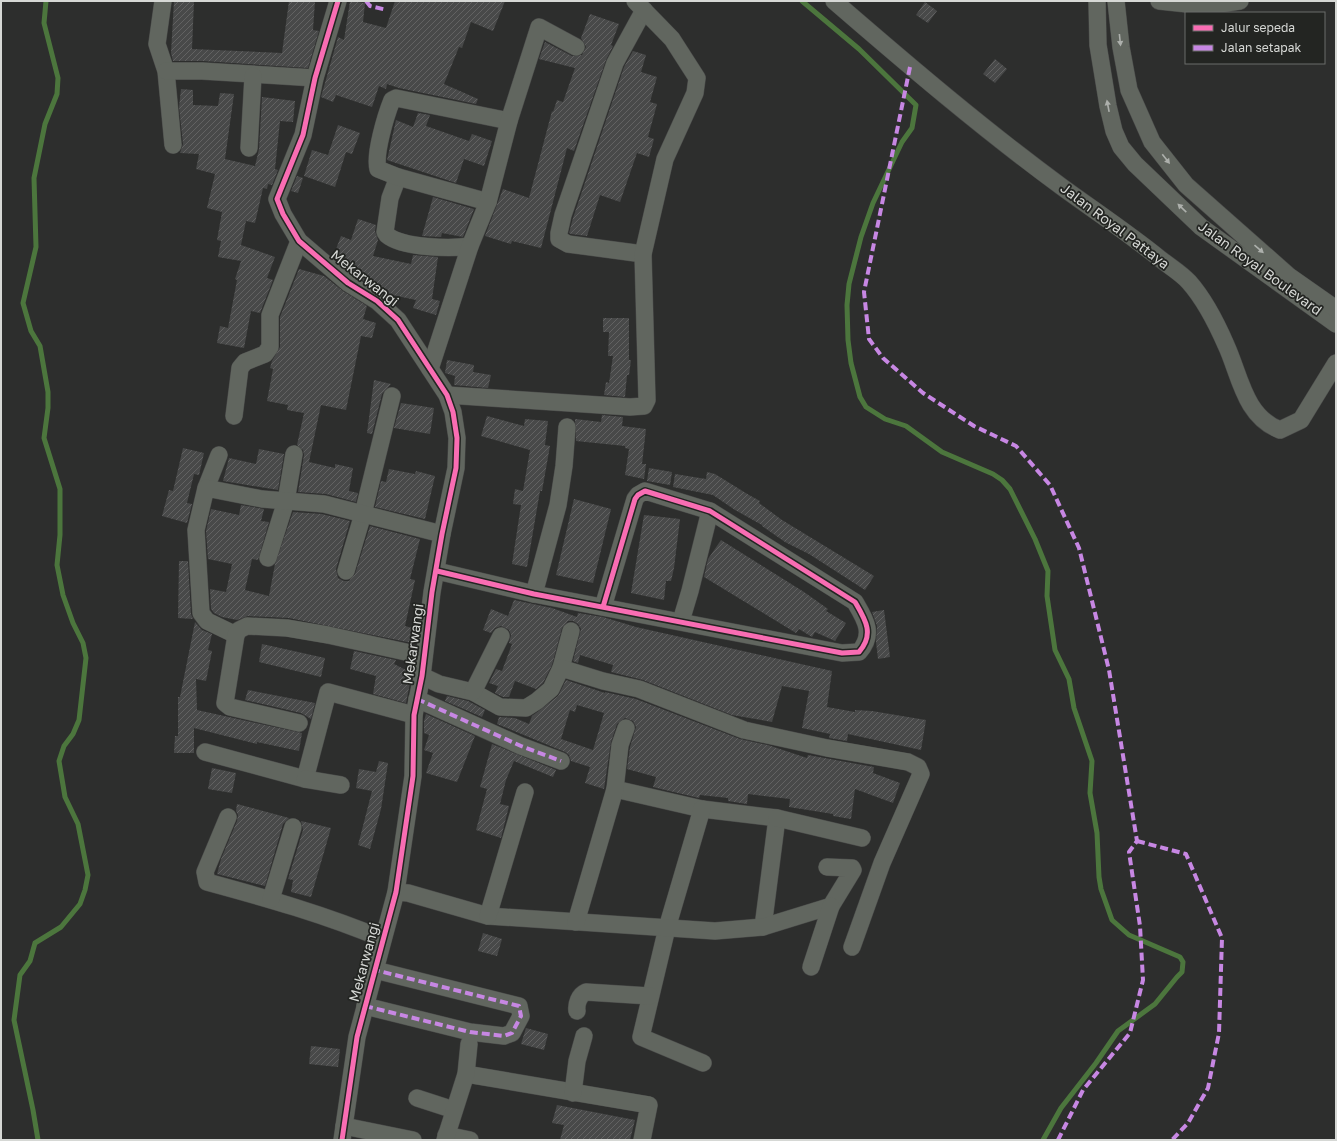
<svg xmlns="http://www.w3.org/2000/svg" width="1337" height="1141" font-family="'Golos Text',sans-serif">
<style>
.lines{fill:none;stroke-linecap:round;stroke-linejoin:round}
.stream{stroke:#4c763d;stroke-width:5}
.building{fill:url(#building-hatch);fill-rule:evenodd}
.minor-casing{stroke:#484948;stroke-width:18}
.minor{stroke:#61665f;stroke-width:17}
.quiet{stroke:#c787e3;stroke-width:4;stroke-dasharray:8 4;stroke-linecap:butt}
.cycleway-casing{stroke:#232522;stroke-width:8}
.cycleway{stroke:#f96db3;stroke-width:5}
.oneway{fill:#adb0ac}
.labels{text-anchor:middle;stroke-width:3.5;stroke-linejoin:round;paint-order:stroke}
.street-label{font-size:14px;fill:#d6d8d5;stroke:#232522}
</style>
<defs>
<pattern id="building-hatch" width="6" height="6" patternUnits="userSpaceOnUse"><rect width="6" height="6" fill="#484949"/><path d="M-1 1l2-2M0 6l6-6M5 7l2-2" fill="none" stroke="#626262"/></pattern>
</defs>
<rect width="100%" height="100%" fill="#2d2e2d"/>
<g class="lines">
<g class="stream">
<polyline points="802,1 859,49 916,105 912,128 902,142 873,203 861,237 849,284 847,305 848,340 851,363 860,397 866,407 885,419 906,426 942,452 993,474 1002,480 1010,489 1035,539 1048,571 1047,596 1055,650 1069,679 1074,708 1092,761 1090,793 1097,833 1099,877 1101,889 1112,920 1129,935 1180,957 1183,962 1182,972 1177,977 1155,1004 1118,1031 1096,1063 1061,1108 1043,1140"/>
<polyline points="38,1140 33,1110 14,1020 20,975 30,961 35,943 61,927 80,904 85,890 88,875 78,824 65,797 59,761 64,746 73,734 79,720 86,658 83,643 73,623 63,595 57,565 60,535 60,489 44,438 48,408 48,392 40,346 31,331 23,303 36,247 34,178 45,124 57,94 58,78 44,23 46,1"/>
</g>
</g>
<g class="building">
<polygon points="174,1 194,1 192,49 282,53 289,1 315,1 313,30 319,31 308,68 203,61 173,61 171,53"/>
<polygon points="350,1 365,3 363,22 386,28 395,1 505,1 493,31 471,22 462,48 459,47 444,84 478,99 476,104 399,88 387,84 386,89 379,86 372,107 336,95 333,102 321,97 338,37 344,40"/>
<polygon points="925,2 937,11 928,23 916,15"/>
<polygon points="590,14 619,24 611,45 613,46 606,60 574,151 567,148 541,248 512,241 511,244 485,236 503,189 529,198 552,111 553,112 557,100 563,102 575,68 539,59 545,42 572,56 582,55 586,47 581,38"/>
<polygon points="633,51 646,55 641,72 657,77 650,102 657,104 648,137 654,139 649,157 637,153 620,202 600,195 587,236 571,234 569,233 573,218 624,67"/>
<polygon points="995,59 1007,69 995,83 983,74"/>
<polygon points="181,89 193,90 193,105 218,106 220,93 234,94 225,159 255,166 259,149 262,97 295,101 293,122 280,121 275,169 278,170 272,185 268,184 267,189 263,188 255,223 246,221 241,245 275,257 267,278 273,280 260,313 251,311 244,348 217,343 220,326 228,328 237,280 235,279 241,261 218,257 221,241 217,240 222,212 207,208 215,174 196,169 199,154 180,153 183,144 179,107"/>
<polygon points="418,113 430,115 426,126 469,141 472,134 492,141 484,166 464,159 456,183 387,160 396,120 413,127"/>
<polygon points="338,125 360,133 352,154 346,152 335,187 304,176 312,150 328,155"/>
<polygon points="297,176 303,178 298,193 291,191"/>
<polygon points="433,197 474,209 463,237 442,233 441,237 422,236"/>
<polygon points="358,219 376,225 375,231 378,240 373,256 411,264 413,255 438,257 432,299 440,301 436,315 413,308 416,300 383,293 354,275 333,257 341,236 351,240"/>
<polygon points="299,269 324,276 343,291 367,306 363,319 376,323 372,338 361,336 346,410 321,405 309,462 335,468 335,464 353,468 349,491 358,493 356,502 326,494 298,492 304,455 303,450 297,445 304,413 287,410 288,405 267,401 273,369 270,368 272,361 280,347 280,317"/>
<polygon points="603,318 629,318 629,360 631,360 629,375 627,375 625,397 604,395 606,382 609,383 613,356 608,356 609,332 603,332"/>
<polygon points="447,360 474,365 473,372 491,375 488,388 454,385 455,376 445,373"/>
<polygon points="374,380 391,384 382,394 372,434 367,433"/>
<polygon points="401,403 434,408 430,434 394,428"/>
<polygon points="602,415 623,417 622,426 646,429 642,464 646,464 644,479 625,475 629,449 625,448 625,446 576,441 575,419 601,422"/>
<polygon points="487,416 524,426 525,419 548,421 545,445 550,446 542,491 540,491 527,567 512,564 521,505 513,504 515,489 523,491 530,450 481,436"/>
<polygon points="183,448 204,453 199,475 194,474 187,503 192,504 187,523 162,516 169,490 173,491"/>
<polygon points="259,449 284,454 278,490 223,481 229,458 256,464"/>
<polygon points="649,468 672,472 670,485 647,481"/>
<polygon points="389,469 415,474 416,471 435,476 425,519 375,507 381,481 386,482"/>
<polygon points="707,472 715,474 749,495 760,501 759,503 782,520 874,576 865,590 809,554 785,542 762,526 762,525 735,510 713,495 673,487 675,474 706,479"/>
<polygon points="574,499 611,509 593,583 556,575"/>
<polygon points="241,505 264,509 261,521 269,522 258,560 252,559 245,590 269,596 275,564 293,512 322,514 350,521 336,569 338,578 344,581 349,581 355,574 370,526 420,539 410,579 415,580 405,626 416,629 412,643 289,618 248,616 237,620 222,617 214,613 211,609 210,589 226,592 232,564 208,559 206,531 211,509 239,515"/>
<polygon points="644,515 680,519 674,568 671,581 666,581 664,600 631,593"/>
<polygon points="721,540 804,592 828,609 826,611 846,623 835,641 815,632 812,637 799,629 796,633 704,577 708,559"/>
<polygon points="179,561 188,561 191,614 193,619 178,618"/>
<polygon points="514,600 552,608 577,617 578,613 603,617 636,627 832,671 827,707 855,712 855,710 872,711 926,720 921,750 848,734 847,741 829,738 830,734 802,728 809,691 782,686 772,722 732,715 643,680 611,672 613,665 580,655 578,663 573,661 581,629 578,624 573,621 568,621 562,628 552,665 543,683 536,689 515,681 509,697 503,697 495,693 498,686 489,683 496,669 502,671 512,644 509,643 511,635 509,630 501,626 495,628 491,633 483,630 491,609 508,616"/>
<polygon points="884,610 890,657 878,659 876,642 877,626 872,612"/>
<polygon points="195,622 202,630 212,634 208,650 212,651 206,681 196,679 197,710 302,733 299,751 257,742 257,744 194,728 194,753 174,753 175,736 178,736 178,697 180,697"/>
<polygon points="262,644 325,658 321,677 259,662"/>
<polygon points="354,651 396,660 394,664 412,673 406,703 373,694 376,676 350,669"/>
<path d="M566 680 605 693V692L636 699 740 739 768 745 807 758 808 755 874 767 873 773 900 783 893 803 855 789 851 819 833 816V814L789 807 790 799 748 794 747 804 728 801V798L700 795 699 798 661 789 653 787 656 777 627 769 630 747 636 727 633 721 625 718 617 724 611 742 604 789 585 783 590 767 571 761 569 755 565 752 497 724 499 717 515 718 529 724 532 716 558 696ZM577 705 604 713 593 750 561 739 570 710 575 712Z"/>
<polygon points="248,690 315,703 311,719 301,713 245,700"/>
<polygon points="447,696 468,701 485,710 482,717 445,701"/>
<polygon points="426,714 475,736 457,782 426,773 433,753 424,750 429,735 424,733 424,721"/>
<polygon points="492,744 556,770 553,777 514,761 506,780 500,804 509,806 501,838 476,830 487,789 480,787"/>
<polygon points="379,761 388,763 381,809 370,849 358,845 372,791 356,788 359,769 376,772"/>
<polygon points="212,768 236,773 232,793 208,789"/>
<polygon points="237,804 289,818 283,824 265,886 217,874 221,859 237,821 238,815 236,811"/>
<polygon points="301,821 331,828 311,897 291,892 293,880 288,879 303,830"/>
<polygon points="483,933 502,939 497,956 478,951"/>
<polygon points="526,1028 548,1034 544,1050 521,1044"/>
<polygon points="311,1046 340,1049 338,1067 309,1064"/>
<polygon points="557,1105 635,1120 630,1140 560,1140 564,1125 552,1123"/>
</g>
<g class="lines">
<defs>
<g id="minor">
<polyline points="163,1 157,44 166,71 173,145"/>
<polyline points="338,1 315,78 303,135 277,199 283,214 299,241 348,283 377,301 398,320 447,395 453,412 457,438 456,468 442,534 432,592 422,676 414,715 413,776 396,892 357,1037 342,1140"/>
<path d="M834 1C908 65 983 129 1062 187 1095 211 1128 233 1159 258 1169 266 1181 273 1189 282 1205 300 1216 322 1226 345 1240 375 1244 416 1280 430L1301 420 1336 363"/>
<polyline points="1097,1 1098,45 1108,106 1114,131 1121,147 1135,164 1201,227 1336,324"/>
<polyline points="1116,1 1121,47 1129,90 1152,142 1186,185 1289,276 1336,309"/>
<polyline points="1159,1 1206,6 1240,1"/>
<polyline points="166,71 202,71 315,78"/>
<polyline points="249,148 253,76"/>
<path d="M398 177 390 198 385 232 387 235C402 248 451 249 470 246"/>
<path d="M488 202 398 177 378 169C374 154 386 115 392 100L396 98 509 121"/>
<polyline points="643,254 568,244 559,239 559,233 563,215 615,63 644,10"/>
<polyline points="430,369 470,246 488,202 509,121 539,27 576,47"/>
<polyline points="447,395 630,407 644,406 647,400 643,254 665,159 695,93 697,78 672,39 635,1"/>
<polyline points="234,416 240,368 245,362 265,354 270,347 270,315 299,241"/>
<polyline points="206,488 219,455"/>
<polyline points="268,558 286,501 294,454"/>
<polyline points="346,571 363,514 392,396"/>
<path d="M437 571 534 594 842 653 859 652C875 634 865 619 855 602L710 511 645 491 638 495 635 499 603 607"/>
<polyline points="534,594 558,505 564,466 567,427"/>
<polyline points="681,621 690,591 710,511"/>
<polyline points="236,635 207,621 201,613 196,530 206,488 262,499 324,504 442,534"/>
<polyline points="561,668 571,631"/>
<polyline points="422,676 439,684 473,692 500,707 526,708 537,701 551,689 561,668 603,681 639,689 744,730 827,748 908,762 918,767 921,774 882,863 852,947"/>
<polyline points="473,692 501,636"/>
<polyline points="417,699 521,746 561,761"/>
<polyline points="299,723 230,707 225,703 236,635 239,630 247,626 287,628 328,635 424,656"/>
<polyline points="205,752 305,779 328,692 414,715"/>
<polyline points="305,779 341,785"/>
<polyline points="615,789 702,809 777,818 763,927"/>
<polyline points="702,809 667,928 641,1037 703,1063"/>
<path d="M228 817 205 872 207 882C266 898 326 915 383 939"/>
<polyline points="777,818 862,838"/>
<polyline points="396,892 408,893 488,916 715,931 763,927 831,906 853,870 852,868 827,867"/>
<polyline points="271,899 293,827"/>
<polyline points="488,916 525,792"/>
<polyline points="576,922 615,789 620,745 626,728"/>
<polyline points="811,967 831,906"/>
<polyline points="365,1006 470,1032 504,1036 512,1033 521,1016 519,1006 375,970"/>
<path d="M577 1011C576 1004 579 995 586 992L650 996"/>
<polyline points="466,1074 649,1105 642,1140"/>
<polyline points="573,1093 577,1061 584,1036"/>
<polyline points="417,1098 454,1110"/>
<polyline points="344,1126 413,1140"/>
<polyline points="446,1135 470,1140"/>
<polyline points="445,1140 466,1074 469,1044"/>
</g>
</defs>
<use href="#minor" class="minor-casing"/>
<use href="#minor" class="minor"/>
<g class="quiet">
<polyline points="366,1 370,6 387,10"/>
<polyline points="910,67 864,292 869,339 883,358 923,393 974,426 1016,446 1050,485 1079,548 1109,670 1137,841 1129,852 1140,926 1143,980 1130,1033 1083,1090 1058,1140"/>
<polyline points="417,699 521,746 561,761"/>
<polyline points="1137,841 1186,854 1222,938 1219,1033 1208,1088 1188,1123 1172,1140"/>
<polyline points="365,1006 470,1032 504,1036 512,1033 521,1016 519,1006 375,970"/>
</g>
<defs>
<g id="cycleway">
<polyline points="338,1 315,78 303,135 277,199 283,214 299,241 348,283 377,301 398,320 447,395 453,412 457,438 456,468 442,534 432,592 422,676 414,715 413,776 396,892 357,1037 342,1140"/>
<path d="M437 571 534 594 842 653 859 652C875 634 865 619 855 602L710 511 645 491 638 495 635 499 603 607"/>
</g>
</defs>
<use href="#cycleway" class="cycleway-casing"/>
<use href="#cycleway" class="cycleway"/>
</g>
<defs><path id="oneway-solid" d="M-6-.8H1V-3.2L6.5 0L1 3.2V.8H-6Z"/></defs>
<g class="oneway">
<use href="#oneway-solid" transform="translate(1120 40) rotate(84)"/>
<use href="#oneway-solid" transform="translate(1108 106) rotate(-101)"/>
<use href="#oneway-solid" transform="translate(1166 159) rotate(52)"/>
<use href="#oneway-solid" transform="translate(1182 208) rotate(-136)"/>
<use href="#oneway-solid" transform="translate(1259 249) rotate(41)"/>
</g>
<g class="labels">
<g class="street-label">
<text transform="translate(1115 226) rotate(37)" y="5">Jalan Royal Pattaya</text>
<text transform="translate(1260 268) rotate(36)" y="5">Jalan Royal Boulevard</text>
<text transform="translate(365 278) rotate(38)" y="5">Mekarwangi</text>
<text transform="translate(413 644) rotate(-82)" y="5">Mekarwangi</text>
<text transform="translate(364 962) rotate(-75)" y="5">Mekarwangi</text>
</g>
</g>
<rect width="1337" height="1141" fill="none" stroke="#d6d8d5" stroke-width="4"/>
<rect x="1185" y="12" width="140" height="52" fill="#232522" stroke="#6b6d6a"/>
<rect x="1193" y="25" width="20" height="6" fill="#f96db3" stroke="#6b6d6a"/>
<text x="1221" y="32" font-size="12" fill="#d6d8d5">Jalur sepeda</text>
<rect x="1193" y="45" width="20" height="6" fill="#c787e3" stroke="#6b6d6a"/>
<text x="1221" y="52" font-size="12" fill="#d6d8d5">Jalan setapak</text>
</svg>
